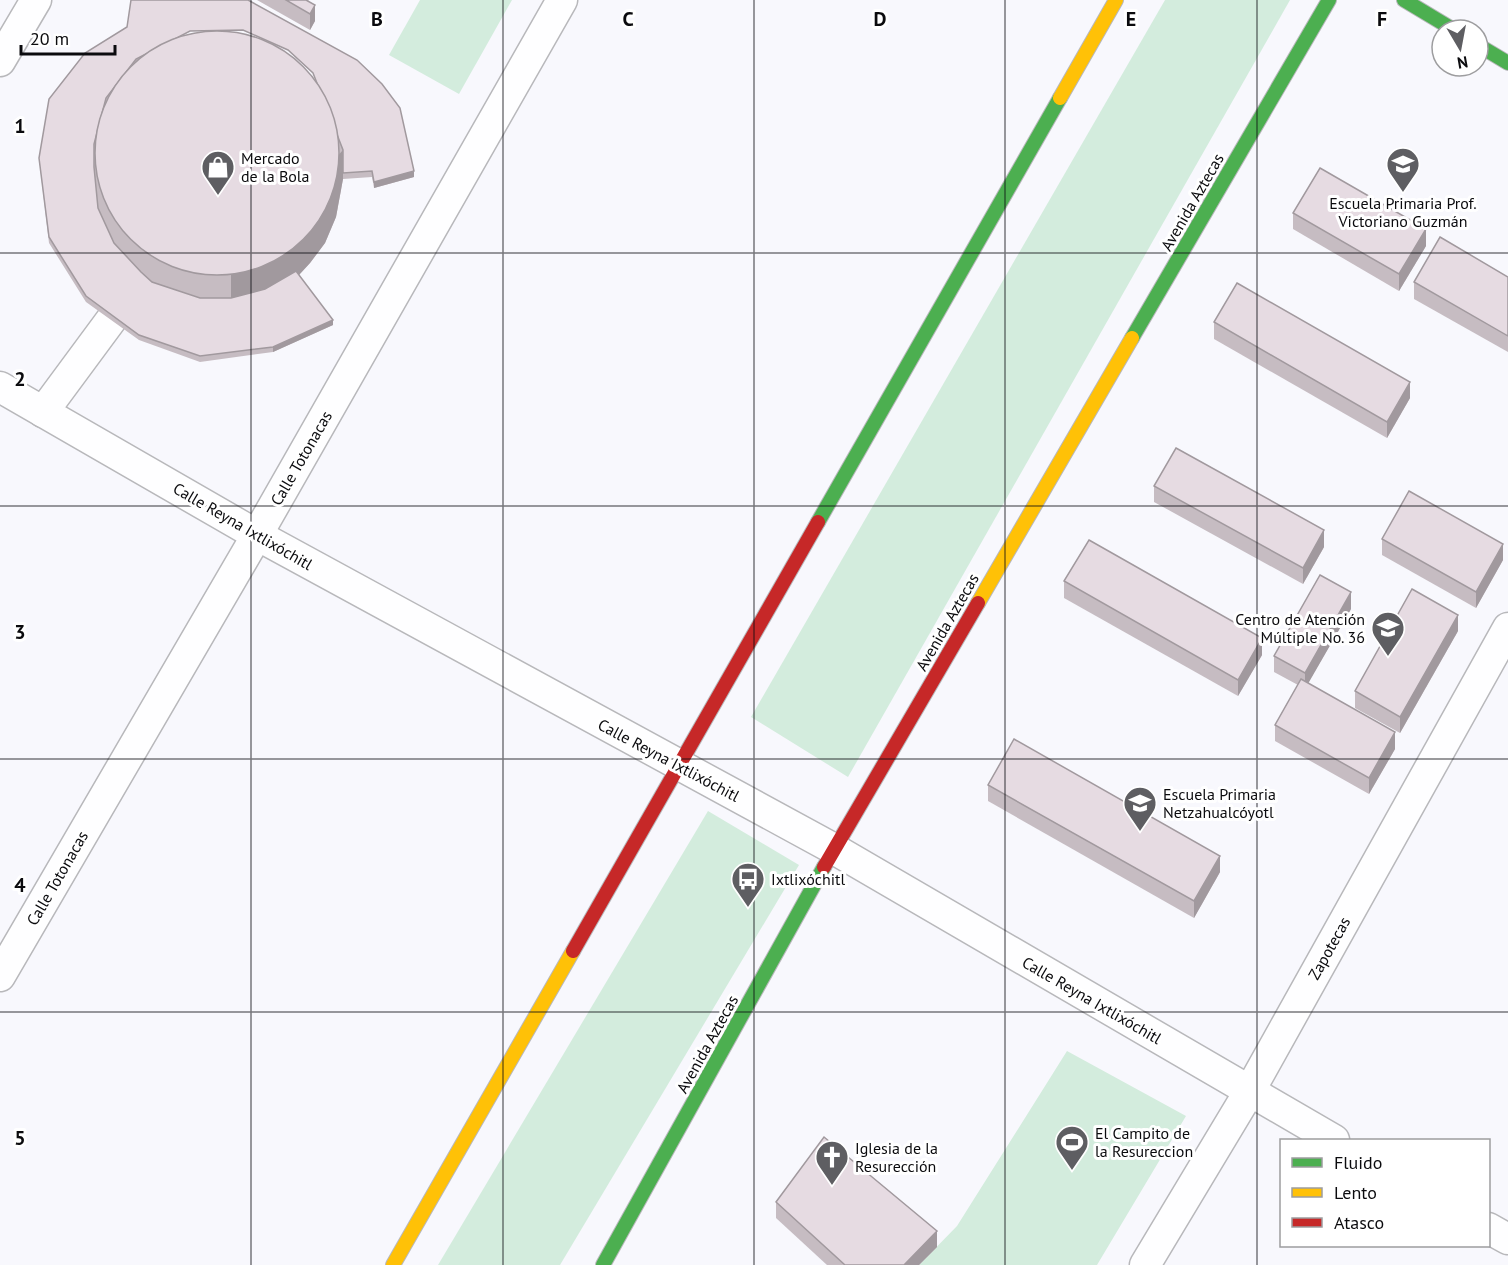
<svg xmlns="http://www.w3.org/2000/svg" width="1508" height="1265" font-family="'PT Sans',sans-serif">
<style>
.green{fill:#d3ecdd}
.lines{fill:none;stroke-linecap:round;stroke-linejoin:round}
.street-casing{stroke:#b8b8bb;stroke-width:33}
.fast-casing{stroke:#b8b8bb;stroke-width:16}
.slow-casing{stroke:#b8b8bb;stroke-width:16}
.jam-casing{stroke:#b8b8bb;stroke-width:16}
.street{stroke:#fefeff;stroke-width:30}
.fast{stroke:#4caf50;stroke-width:14}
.slow{stroke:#ffc107;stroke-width:14}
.jam{stroke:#c62828;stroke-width:14}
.wall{fill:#c6bcc2}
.shaded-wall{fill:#a1999e}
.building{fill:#e6dbe2;stroke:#a1999e;stroke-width:1.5}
.grid{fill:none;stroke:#0b0b0e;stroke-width:1.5;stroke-opacity:0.55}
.labels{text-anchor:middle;stroke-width:6;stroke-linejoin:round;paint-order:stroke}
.poi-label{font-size:16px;fill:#0b0b0e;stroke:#fff;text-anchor:start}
.street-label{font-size:16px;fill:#0b0b0e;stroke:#fff}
.grid-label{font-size:20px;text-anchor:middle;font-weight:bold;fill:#0b0b0e;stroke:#fff;stroke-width:6;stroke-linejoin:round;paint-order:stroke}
</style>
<rect width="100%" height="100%" fill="#f8f8fd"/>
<g class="green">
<polygon points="420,0 512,0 459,94 389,55"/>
<polygon points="1165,0 1290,0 848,777 751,717"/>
<polygon points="708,811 799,865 560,1265 438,1265"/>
<polygon points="1067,1051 1186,1116 1097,1265 919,1265 957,1226"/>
</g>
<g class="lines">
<defs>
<g id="street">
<polyline points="0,61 36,0"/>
<polyline points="0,387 257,535 834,849 1334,1140"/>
<polyline points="43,412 111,320"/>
<polyline points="0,976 257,535 562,0"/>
<polyline points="1488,1228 1508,1239"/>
<polyline points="1145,1265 1249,1092 1508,628"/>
</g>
<g id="fast">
<polyline points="1404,0 1454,30"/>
<polyline points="1478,45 1508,63"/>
<polyline points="1132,338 1329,0"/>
<polyline points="818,522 1060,98"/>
<polyline points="603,1265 824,867"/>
</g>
<g id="slow">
<polyline points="1060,98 1116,0"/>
<polyline points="978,603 1132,338"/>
<polyline points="393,1265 573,951"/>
</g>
<g id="jam">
<polyline points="824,867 978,603"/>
<polyline points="573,951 818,522"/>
</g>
</defs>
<use href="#street" class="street-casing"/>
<use href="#fast" class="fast-casing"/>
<use href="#slow" class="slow-casing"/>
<use href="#jam" class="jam-casing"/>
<use href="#street" class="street"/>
<use href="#fast" class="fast"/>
<use href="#slow" class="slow"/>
<use href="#jam" class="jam"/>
</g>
<g class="wall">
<polygon points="257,0 309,0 308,1 315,21 310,30"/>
<polygon points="127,27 414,177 374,188 372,177 343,179 336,217 325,243 310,263 299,275 333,325 273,352 200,362 139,340 86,302 49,243 39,158"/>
<polygon points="1293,213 1426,246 1399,291 1293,229"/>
<polygon points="1508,277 1508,352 1414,299 1414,282"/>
<polygon points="1214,322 1410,398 1387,438 1214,339"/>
<polygon points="1154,486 1324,547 1303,584 1154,502"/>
<polygon points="1382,539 1503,560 1476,608 1382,555"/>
<polygon points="1064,581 1262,655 1238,696 1064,598"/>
<polygon points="1351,609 1308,683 1395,749 1369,794 1275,741 1275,725 1298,685 1274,672 1274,656"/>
<polygon points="1458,631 1400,733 1355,708 1355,691"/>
<polygon points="988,785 1220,872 1194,918 988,801"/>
<polygon points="776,1202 937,1247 919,1265 827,1265 776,1218"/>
</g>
<g class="shaded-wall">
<polygon points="315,5 315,21 310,30 310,14"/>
<polygon points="343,150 343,179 336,217 325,243 310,263 298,276 231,303 231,274"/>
<polygon points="414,171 414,177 374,188 374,182"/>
<polygon points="1426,229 1426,246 1399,291 1399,274"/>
<polygon points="333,320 333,325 273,352 273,347"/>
<polygon points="1410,382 1410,398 1387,438 1387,422"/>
<polygon points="1324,530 1324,547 1303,584 1303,568"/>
<polygon points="1503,544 1503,560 1476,608 1476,592"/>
<polygon points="1351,592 1351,609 1305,689 1305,673"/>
<polygon points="1458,615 1458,631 1400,733 1400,717"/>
<polygon points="1262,638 1262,655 1238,696 1238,680"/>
<polygon points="1395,732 1395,749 1369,794 1369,778"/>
<polygon points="1220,856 1220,872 1194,918 1194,901"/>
<polygon points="937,1231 937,1247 919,1265 904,1265"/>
</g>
<g class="building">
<polygon points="131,0 248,0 357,60 382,84 400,108 414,171 374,182 372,171 343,173 343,150 313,73 288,50 243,30 190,31 136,59 106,98 94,144 94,167 98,208 114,243 141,272 152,282 200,298 231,298 265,289 296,271 333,320 273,347 200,356 139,335 86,296 49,237 39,158 49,99 85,53 127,27"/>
<polygon points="286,0 306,0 315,5 310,14"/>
<circle cx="217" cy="153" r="122"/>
<polygon points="1320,168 1426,229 1399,274 1293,213"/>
<polygon points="1440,237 1508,277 1508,336 1414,282"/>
<polygon points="1237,283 1410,382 1387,422 1214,322"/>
<polygon points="1176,448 1324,530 1303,568 1154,486"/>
<polygon points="1409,491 1503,544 1476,592 1382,539"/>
<polygon points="1089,540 1262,638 1238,680 1064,581"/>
<polygon points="1320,575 1351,592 1305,673 1274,656"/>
<polygon points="1412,589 1458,615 1400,717 1355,691"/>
<polygon points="1301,679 1395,732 1369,778 1275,725"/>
<polygon points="1014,739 1220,856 1194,901 988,785"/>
<polygon points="824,1137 937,1231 904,1265 845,1265 776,1202"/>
</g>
<path class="grid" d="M251 0V1265M503 0V1265M754 0V1265M1005 0V1265M1257 0V1265M0 253H1508M0 506H1508M0 759H1508M0 1012H1508"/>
<defs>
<symbol id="school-pin" viewBox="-11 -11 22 30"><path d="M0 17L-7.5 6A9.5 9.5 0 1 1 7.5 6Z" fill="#5e5e62" stroke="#fff"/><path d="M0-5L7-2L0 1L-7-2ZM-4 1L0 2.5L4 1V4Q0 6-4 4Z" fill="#fff"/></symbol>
<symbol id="shop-pin" viewBox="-11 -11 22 30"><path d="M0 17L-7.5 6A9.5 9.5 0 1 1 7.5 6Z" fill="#5e5e62" stroke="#fff"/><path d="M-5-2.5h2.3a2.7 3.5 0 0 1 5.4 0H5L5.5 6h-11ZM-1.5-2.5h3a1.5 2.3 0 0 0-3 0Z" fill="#fff"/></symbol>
<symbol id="bus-pin" viewBox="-11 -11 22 30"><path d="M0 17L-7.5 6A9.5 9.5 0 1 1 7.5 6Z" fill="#5e5e62" stroke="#fff"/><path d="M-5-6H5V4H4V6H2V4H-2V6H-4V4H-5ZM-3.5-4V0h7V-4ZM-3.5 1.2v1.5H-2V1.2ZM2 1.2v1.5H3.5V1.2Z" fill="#fff"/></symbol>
<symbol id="stadium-pin" viewBox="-11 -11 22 30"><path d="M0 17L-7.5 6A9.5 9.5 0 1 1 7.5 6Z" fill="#5e5e62" stroke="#fff"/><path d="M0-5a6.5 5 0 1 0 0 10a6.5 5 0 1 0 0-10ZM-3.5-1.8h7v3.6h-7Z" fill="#fff"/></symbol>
<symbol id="church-pin" viewBox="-11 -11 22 30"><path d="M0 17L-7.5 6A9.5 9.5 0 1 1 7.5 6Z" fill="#5e5e62" stroke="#fff"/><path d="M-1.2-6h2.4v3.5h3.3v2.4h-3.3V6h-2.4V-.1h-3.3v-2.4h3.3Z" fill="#fff"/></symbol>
</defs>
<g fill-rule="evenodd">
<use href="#school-pin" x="1384" y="145" width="38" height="52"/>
<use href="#shop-pin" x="199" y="148" width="38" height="52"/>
<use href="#school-pin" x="1369" y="609" width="38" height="52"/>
<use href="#school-pin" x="1121" y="784" width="38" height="52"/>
<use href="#bus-pin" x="729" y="860" width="38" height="52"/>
<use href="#stadium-pin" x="1053" y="1123" width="38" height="52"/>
<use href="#church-pin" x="813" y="1138" width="38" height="52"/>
</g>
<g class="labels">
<g class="poi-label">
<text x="241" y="164">Mercado<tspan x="241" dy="18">de la Bola</tspan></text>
<text x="1403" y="209" text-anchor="middle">Escuela Primaria Prof.<tspan x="1403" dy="18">Victoriano Guzmán</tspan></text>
<text x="1365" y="625" text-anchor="end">Centro de Atención<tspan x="1365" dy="18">Múltiple No. 36</tspan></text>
<text x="1163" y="800">Escuela Primaria<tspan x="1163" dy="18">Netzahualcóyotl</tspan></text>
<text x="771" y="885">Ixtlixóchitl</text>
<text x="1095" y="1139">El Campito de<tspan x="1095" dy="18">la Resureccion</tspan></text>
<text x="855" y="1154">Iglesia de la<tspan x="855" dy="18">Resurección</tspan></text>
</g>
<g class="street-label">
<text transform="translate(1192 202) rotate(-60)" y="6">Avenida Aztecas</text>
<text transform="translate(301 458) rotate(-60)" y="6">Calle Totonacas</text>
<text transform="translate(243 526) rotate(30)" y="6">Calle Reyna Ixtlixóchitl</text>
<text transform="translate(947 622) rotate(-60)" y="6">Avenida Aztecas</text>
<text transform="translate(669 760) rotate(28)" y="6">Calle Reyna Ixtlixóchitl</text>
<text transform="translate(57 878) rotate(-60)" y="6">Calle Totonacas</text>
<text transform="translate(1329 948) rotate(-61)" y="6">Zapotecas</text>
<text transform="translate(1092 1000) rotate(30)" y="6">Calle Reyna Ixtlixóchitl</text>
<text transform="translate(707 1044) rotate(-61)" y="6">Avenida Aztecas</text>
</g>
</g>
<g class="grid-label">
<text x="377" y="26">B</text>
<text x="628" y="26">C</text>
<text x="880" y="26">D</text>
<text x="1131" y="26">E</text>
<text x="1382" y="26">F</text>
<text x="20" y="133">1</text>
<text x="20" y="386">2</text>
<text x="20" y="639">3</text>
<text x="20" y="892">4</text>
<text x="20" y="1145">5</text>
</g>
<rect x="1280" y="1139" width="210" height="108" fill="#ffffff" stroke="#9d9d9f" stroke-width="1.5"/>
<rect x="1292" y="1158" width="30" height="9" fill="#4caf50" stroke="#9d9d9f" stroke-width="1.5"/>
<text x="1334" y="1169" font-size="18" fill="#0b0b0e">Fluido</text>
<rect x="1292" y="1188" width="30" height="9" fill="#ffc107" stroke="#9d9d9f" stroke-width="1.5"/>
<text x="1334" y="1199" font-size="18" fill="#0b0b0e">Lento</text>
<rect x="1292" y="1218" width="30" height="9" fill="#c62828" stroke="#9d9d9f" stroke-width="1.5"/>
<text x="1334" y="1229" font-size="18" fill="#0b0b0e">Atasco</text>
<g transform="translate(1460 48) rotate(170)"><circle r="28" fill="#ffffff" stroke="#9d9d9f" stroke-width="1.5"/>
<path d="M0-4.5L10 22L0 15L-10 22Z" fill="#5e5e62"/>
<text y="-9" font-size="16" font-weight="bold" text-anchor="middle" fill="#0b0b0e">N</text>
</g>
<path d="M21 45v9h94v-9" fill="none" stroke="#0b0b0e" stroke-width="3"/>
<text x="30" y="45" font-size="18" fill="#0b0b0e" stroke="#ffffff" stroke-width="4.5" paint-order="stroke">20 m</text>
</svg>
